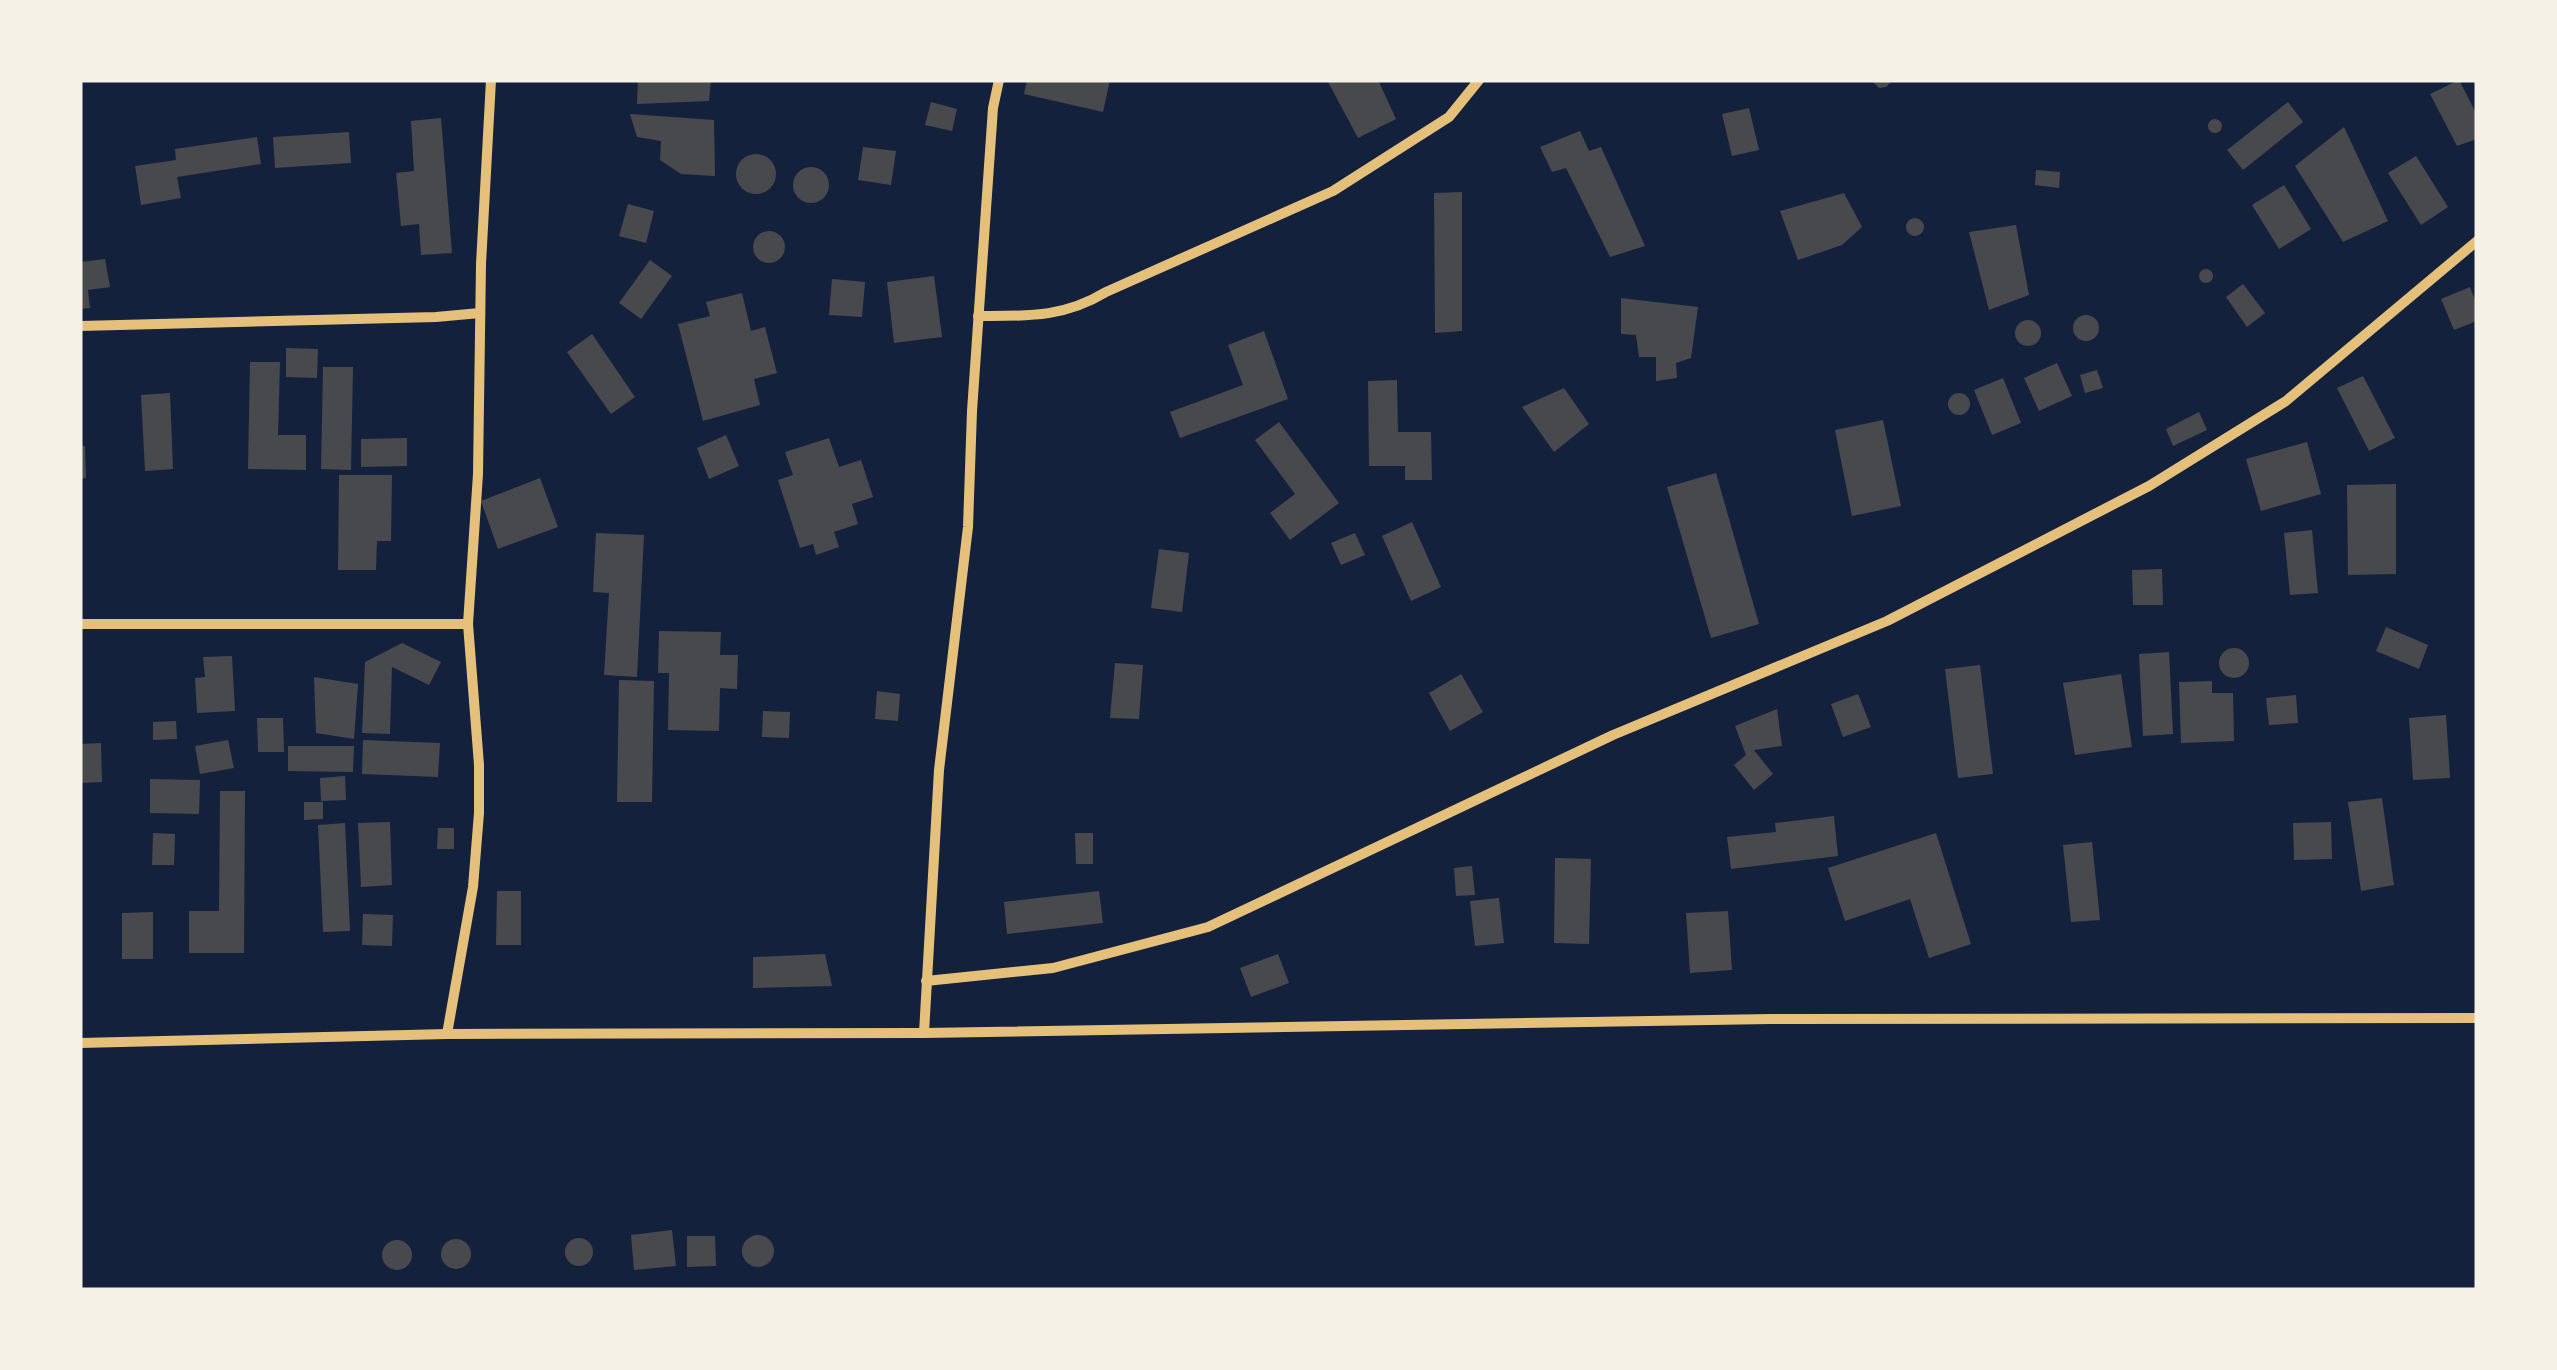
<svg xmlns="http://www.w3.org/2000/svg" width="2557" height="1370" font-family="Georgia,serif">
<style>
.building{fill:#48494c}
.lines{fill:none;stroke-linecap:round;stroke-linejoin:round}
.minor{stroke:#e5c07b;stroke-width:10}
</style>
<rect width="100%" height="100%" fill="#14213d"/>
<g class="building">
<polygon points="638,80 711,80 709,101 637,104"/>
<polygon points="1027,80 1110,80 1103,112 1024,94"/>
<polygon points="1327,80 1378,80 1396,119 1358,138"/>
<polygon points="1871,80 1893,80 1886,87 1879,88"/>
<polygon points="2459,80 2477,115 2477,139 2457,146 2430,94"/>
<polygon points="931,102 957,109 952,131 925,125"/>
<polygon points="2288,102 2303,122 2243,170 2227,150"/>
<polygon points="1749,108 1759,150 1732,156 1722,114"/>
<polygon points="630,114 714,120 715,176 681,174 660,160 661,141 637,137"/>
<polygon points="441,118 452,253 421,255 419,224 401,226 396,173 414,171 411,121"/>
<circle cx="2215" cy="126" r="7"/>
<polygon points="2344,127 2388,221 2343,242 2295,166"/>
<polygon points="1580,131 1589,151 1601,147 1645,246 1610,257 1566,168 1552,172 1540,147"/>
<polygon points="349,132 351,163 275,168 273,137"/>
<polygon points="257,137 261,164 177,177 181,198 141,205 135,166 176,160 175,149"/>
<polygon points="863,147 896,151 891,185 858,180"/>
<circle cx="756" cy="174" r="20"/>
<polygon points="2416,156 2448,207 2421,225 2388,173"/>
<circle cx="811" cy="185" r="18"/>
<polygon points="2036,170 2060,172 2059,188 2035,185"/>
<polygon points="2284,185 2311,229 2279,249 2252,205"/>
<polygon points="1462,192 1462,331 1435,333 1434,193"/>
<polygon points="1844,193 1862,227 1842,245 1798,260 1780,211"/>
<polygon points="628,204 654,211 646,243 619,236"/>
<circle cx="1915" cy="227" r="9"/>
<polygon points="2016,225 2029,295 1989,310 1969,232"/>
<circle cx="769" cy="247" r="16"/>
<polygon points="105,259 110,287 88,290 90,308 80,309 80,262"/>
<polygon points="650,260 672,276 641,319 619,303"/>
<circle cx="2206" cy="276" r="7"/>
<polygon points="934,276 942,337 894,343 887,282"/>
<polygon points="832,279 865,282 862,317 829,315"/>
<polygon points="2243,284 2265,313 2247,327 2226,297"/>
<polygon points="2470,287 2477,305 2477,321 2454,330 2441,299"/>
<polygon points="742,293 751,331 765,327 777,373 754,379 760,405 703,421 678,324 710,316 706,302"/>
<polygon points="1621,298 1698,307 1691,358 1676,363 1677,378 1656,381 1656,357 1639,357 1636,335 1621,334"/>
<circle cx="2086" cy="328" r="13"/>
<circle cx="2028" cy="333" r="13"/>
<polygon points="1264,331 1288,399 1180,438 1170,412 1243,385 1228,345"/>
<polygon points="592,334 635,397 611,414 567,352"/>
<polygon points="286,348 318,349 317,378 286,377"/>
<polygon points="250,362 280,362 278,435 306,435 306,470 248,469"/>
<polygon points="2057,363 2072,396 2039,411 2024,378"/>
<polygon points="323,367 353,367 351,470 321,469"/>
<polygon points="2097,370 2103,388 2085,393 2080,375"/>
<polygon points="2363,376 2395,438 2369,451 2337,388"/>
<polygon points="2003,378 2021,423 1992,435 1974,390"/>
<polygon points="1397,380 1398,432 1431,432 1432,480 1405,480 1405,466 1369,466 1368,381"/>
<polygon points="1564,388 1589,424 1554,452 1522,407"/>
<circle cx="1959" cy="404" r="11"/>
<polygon points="170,393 173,469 145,471 141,395"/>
<polygon points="2199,412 2207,430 2173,446 2166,429"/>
<polygon points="1883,420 1901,506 1852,516 1835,430"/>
<polygon points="1279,422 1339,503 1290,540 1270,513 1295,494 1255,440"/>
<polygon points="726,435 739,466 709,479 697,448"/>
<polygon points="407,438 407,466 361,467 361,439"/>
<polygon points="829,438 839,467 861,460 873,497 852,504 858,524 834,532 839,547 816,555 813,544 800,548 778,480 793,475 785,452"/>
<polygon points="2307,442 2321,494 2261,511 2246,459"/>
<polygon points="80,446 85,446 86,478 80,479"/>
<polygon points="1716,473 1759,624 1711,638 1667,487"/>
<polygon points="339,475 392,475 391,541 377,541 376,570 338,570"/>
<polygon points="540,478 558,527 498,549 481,501"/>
<polygon points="2396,484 2396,574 2348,575 2347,485"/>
<polygon points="1412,522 1441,587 1411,601 1382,536"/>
<polygon points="2312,530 2318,593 2290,595 2284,533"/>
<polygon points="596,533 644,535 637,677 604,675 609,593 593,592"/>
<polygon points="1355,533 1365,555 1341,565 1331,543"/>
<polygon points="1159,549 1189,553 1182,612 1151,608"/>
<polygon points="2162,569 2163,605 2133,605 2132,570"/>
<polygon points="2386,627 2428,645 2419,669 2376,651"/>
<polygon points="659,631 721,632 720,655 738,655 737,689 720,688 719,731 668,730 669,673 658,673"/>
<polygon points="402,643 441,662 429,685 392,667 390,734 362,733 365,662"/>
<circle cx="2234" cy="663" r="15"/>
<polygon points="2169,652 2173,734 2143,736 2139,654"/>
<polygon points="232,656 235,711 197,713 195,678 205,677 203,657"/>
<polygon points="1115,663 1143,665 1139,719 1110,718"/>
<polygon points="1980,665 1993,774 1958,778 1945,669"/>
<polygon points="1461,674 1483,712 1450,731 1429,693"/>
<polygon points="2121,674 2132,747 2075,755 2063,683"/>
<polygon points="314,677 358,684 354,739 316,733"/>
<polygon points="619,680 654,681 652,802 617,802"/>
<polygon points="2212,681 2212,693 2233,693 2234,741 2181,743 2179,682"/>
<polygon points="877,691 900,694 898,721 875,719"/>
<polygon points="1858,694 1871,727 1843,737 1831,704"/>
<polygon points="2296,695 2298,723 2269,725 2266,698"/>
<polygon points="1777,709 1782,746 1754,750 1773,774 1754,790 1734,765 1746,755 1735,726"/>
<polygon points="763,711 790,712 789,738 762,737"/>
<polygon points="2446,715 2450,778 2413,780 2409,718"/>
<polygon points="257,718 283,718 284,752 258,752"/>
<polygon points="176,721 177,739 153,740 153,722"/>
<polygon points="228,740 234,768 200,774 195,746"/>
<polygon points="363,740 440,743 438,777 362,774"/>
<polygon points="101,743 102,782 80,783 80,744"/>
<polygon points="288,746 354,746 353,772 288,771"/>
<polygon points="345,776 346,800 321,801 320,778"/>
<polygon points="150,779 200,780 199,814 150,813"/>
<polygon points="220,791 245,791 244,953 189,953 189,911 219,911"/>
<polygon points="2382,798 2394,885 2361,891 2348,802"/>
<polygon points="304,802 323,802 323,819 304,820"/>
<polygon points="1834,816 1838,856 1731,869 1727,837 1776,832 1775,823"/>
<polygon points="390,822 392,885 361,887 358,823"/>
<polygon points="2331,822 2332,859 2294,860 2293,823"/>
<polygon points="345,823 350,931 323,932 318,825"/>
<polygon points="438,828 454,828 454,849 437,849"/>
<polygon points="153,833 175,834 174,865 152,865"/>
<polygon points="1075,833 1093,833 1093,864 1076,864"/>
<polygon points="1936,833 1971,944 1929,958 1910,899 1845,921 1828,868"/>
<polygon points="2092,842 2100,920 2071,922 2063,845"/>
<polygon points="1555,858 1591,859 1589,944 1554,943"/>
<polygon points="1472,866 1475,895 1456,896 1454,868"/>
<polygon points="497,891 521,891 521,945 496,945"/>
<polygon points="1099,891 1103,923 1007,934 1004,902"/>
<polygon points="1499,898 1504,943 1475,946 1470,901"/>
<polygon points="1728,911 1732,970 1690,973 1686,913"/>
<polygon points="153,912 153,959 122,959 122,913"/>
<polygon points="363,914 393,915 392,946 362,945"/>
<polygon points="825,954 832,986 753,988 753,957"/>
<polygon points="1278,954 1289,983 1251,997 1240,968"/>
<polygon points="672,1230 676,1266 634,1270 631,1235"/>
<circle cx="758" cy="1251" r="16"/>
<polygon points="687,1236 715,1236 716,1266 687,1267"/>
<circle cx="579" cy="1252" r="14"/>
<circle cx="456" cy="1254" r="15"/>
<circle cx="397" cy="1255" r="15"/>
</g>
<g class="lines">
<g class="minor">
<path d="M978 316C1027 316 1063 318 1106 292L1333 191 1449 117 1479 80"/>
<polyline points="80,326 436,317 480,313"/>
<polyline points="80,624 468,624"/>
<polyline points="926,981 1053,968 1208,927 1613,735 1887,621 2149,486 2286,401 2477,241"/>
<polyline points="924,1033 939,770 968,527 972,411 993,108 999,80"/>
<polyline points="447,1034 473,887 479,813 479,765 468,624 478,474 481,264 491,80"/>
<polyline points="80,1043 447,1034 924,1033 1771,1019 2477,1018"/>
</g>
</g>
<rect width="2557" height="1370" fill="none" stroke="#f6f1e7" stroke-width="165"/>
</svg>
